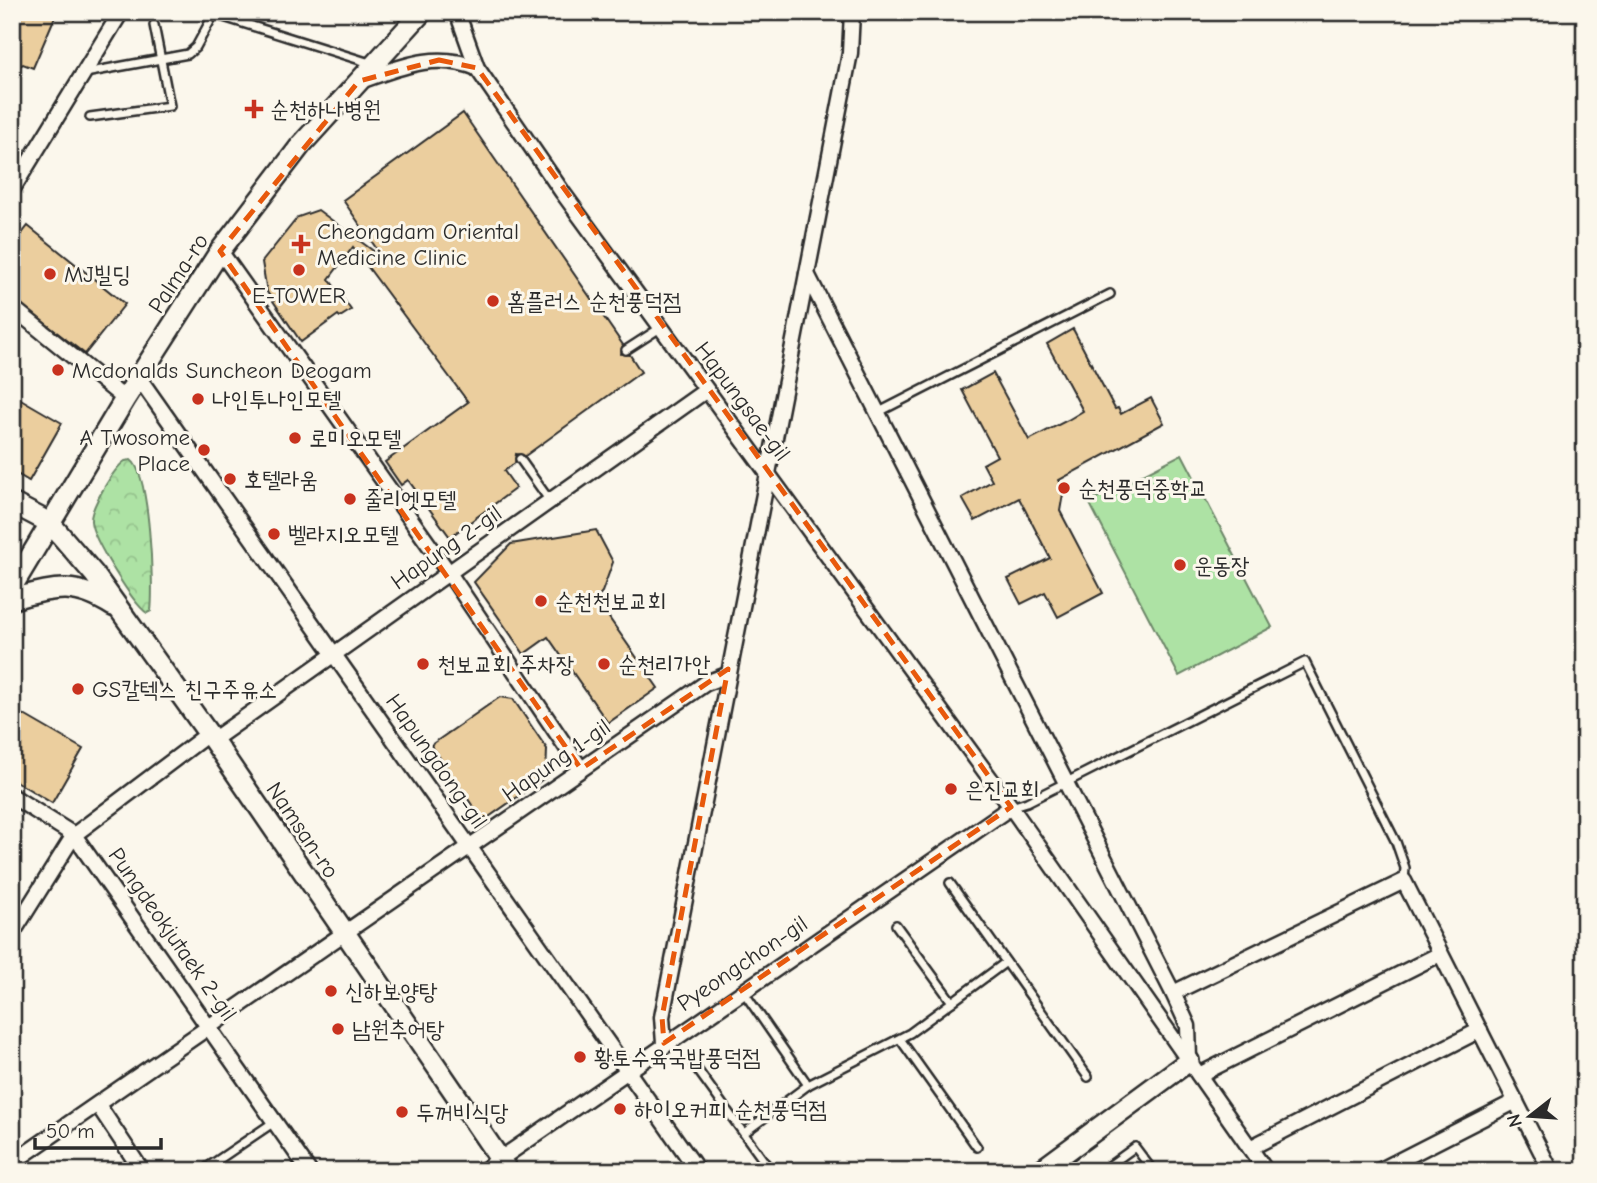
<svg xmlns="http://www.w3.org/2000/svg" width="1597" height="1183" font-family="'Comic Neue','Poor Story',sans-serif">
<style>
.park{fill:url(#park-crowns);stroke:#6c8668;stroke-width:2}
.garden{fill:#ade2a4;stroke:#6c8668;stroke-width:2}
.building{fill:#ebce9e;stroke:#2b2b2b;stroke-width:2}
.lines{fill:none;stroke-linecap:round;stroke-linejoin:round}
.lane-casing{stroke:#2b2b2b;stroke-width:12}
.street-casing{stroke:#2b2b2b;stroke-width:19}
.secondary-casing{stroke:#2b2b2b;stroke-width:24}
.lane{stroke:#fbf7ec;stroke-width:7}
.street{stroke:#fbf7ec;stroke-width:14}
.secondary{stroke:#fbf7ec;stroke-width:19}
.marked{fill:none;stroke:#e8590c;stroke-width:5;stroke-dasharray:14 9;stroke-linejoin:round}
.poi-dot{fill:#c8321e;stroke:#fbf7ec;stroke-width:2.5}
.labels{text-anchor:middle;stroke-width:6;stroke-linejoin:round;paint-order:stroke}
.poi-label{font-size:23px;fill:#2b2b2b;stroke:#fbf7ec;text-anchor:start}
.street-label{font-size:23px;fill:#2b2b2b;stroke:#fbf7ec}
</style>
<defs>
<pattern id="park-crowns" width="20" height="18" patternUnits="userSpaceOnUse" patternTransform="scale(1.75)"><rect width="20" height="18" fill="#ade2a4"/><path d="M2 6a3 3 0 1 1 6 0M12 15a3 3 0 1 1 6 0" fill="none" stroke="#95c28d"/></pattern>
</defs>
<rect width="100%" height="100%" fill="#fbf7ec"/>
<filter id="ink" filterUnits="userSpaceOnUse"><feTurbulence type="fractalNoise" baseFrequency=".0143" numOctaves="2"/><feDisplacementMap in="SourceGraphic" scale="14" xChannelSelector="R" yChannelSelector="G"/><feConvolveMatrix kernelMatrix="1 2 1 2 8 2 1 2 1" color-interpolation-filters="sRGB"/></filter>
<g filter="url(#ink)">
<path class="park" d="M131 460C150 473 154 586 151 611L147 613C133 604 92 538 91 521 90 508 114 468 125 461Z"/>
<polygon class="garden" points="1182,454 1272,627 1179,676 1089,502"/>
<g class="building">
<polygon points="12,12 57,12 33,68 23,64 12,70"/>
<polygon points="463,113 623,345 621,354 630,355 641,372 525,456 516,454 515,463 504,471 516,488 450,537 408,480 401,485 385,462 468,402 353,247 329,279 351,310 340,317 338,315 301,342 267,292 262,262 298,217 318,210 383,258 343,200"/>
<polygon points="28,226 125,304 85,354 12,298 12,246"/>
<polygon points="1073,329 1115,409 1118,408 1121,414 1151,398 1164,423 1059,480 1064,488 1060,511 1103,593 1058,617 1045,592 1021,604 1008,579 1050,558 1019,498 975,521 962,498 992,481 983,464 997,456 962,390 993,373 1029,440 1068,420 1083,411 1047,344"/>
<polygon points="12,394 62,423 29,481 12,471"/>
<polygon points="596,530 613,562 602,592 596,599 658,688 608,723 548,637 524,654 474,582 511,544"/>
<polygon points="500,697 513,699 547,749 546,777 483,821 431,745"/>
<polygon points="12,708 83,749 52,803 12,779"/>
</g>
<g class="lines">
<defs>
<g id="lane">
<polyline points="85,73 188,54 196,47 214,14 373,64"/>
<polyline points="90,117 170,106 154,25"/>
<polyline points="626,350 660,328"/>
<polyline points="879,412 1110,294"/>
<polyline points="520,459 550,501"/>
<polyline points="1011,807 1027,802 1305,662 1396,842 1405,868 1404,881"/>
<polyline points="950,883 1088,1077"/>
<polyline points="896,925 952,1002"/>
<polyline points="743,991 808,1085"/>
<polyline points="900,1039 977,1147"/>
<polyline points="694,1065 771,1171"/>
<polyline points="744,1133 808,1085 910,1033 1006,962"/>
<polyline points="202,1171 274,1122"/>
<polyline points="1102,1171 1135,1147 1153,1171"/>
</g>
<g id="street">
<polyline points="457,12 477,68 563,193 1011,807 1266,1171"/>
<path d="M360 81C401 67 435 51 477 68"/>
<polyline points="12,190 121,12"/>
<polyline points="220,251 449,573 581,769"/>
<polyline points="807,274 1173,993 1188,1026 1189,1059"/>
<polyline points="12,307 125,399"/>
<polyline points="139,378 698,1171"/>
<polyline points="213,740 705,391"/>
<polyline points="12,796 74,835 309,1171"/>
<polyline points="12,934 74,835 208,734"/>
<polyline points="1173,993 1404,881 1551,1171"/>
<polyline points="664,1043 662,1017 850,53 852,12"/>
<polyline points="1199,1075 1440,954"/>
<polyline points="98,1105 142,1171"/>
<polyline points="1250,1148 1480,1030"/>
<polyline points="12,1163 706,683 727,675"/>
<polyline points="483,1171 1011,807"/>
<polyline points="1379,1171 1516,1101"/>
</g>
<g id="secondary">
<polyline points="12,503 50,523 94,574 213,740 508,1171"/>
<polyline points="12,587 125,399 220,251 301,145 422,12"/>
<path d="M12 599C55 588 73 581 113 606"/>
<polyline points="1040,1171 1189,1061"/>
</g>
</defs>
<use href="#lane" class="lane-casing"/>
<use href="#street" class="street-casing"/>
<use href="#secondary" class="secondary-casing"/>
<use href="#lane" class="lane"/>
<use href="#street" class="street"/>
<use href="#secondary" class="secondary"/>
</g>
</g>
<path class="marked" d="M439 60 477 68 1011 807 664 1043 662 1017 728 669 581 769 220 251 359 81Z"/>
<g class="poi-dot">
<path d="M250.5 98.5h7v7h7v7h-7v7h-7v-7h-7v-7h7z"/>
<path d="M297.5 233.5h7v7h7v7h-7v7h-7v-7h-7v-7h7z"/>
<circle cx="299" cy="270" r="7"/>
<circle cx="50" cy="274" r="7"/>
<circle cx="493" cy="301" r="7"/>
<circle cx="58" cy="370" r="7"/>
<circle cx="198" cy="399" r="7"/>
<circle cx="295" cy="438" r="7"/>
<circle cx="204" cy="450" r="7"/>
<circle cx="230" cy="479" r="7"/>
<circle cx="1064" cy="488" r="7"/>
<circle cx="350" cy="499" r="7"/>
<circle cx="274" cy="534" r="7"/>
<circle cx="1180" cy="565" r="7"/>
<circle cx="541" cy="601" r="7"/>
<circle cx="423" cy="664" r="7"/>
<circle cx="604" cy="664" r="7"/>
<circle cx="78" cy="689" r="7"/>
<circle cx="951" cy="789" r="7"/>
<circle cx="331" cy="991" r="7"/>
<circle cx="338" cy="1029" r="7"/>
<circle cx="580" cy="1057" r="7"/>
<circle cx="620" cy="1109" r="7"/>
<circle cx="402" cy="1112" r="7"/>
</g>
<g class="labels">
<g class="poi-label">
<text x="270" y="117">순천하나병원</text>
<text x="317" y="239">Cheongdam Oriental<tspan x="317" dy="26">Medicine Clinic</tspan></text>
<text x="64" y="282">MJ빌딩</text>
<text x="299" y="303" text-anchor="middle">E-TOWER</text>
<text x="507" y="309">홈플러스 순천풍덕점</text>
<text x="72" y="378">Mcdonalds Suncheon Deogam</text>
<text x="212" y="407">나인투나인모텔</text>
<text x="190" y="445" text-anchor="end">A Twosome<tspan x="190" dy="26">Place</tspan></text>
<text x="309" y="446">로미오모텔</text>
<text x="244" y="487">호텔라움</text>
<text x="1078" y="496">순천풍덕중학교</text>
<text x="364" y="507">줄리엣모텔</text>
<text x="288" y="542">벨라지오모텔</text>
<text x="1194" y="573">운동장</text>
<text x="555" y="609">순천천보교회</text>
<text x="437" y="672">천보교회 주차장</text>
<text x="618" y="672">순천리가안</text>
<text x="92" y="697">GS칼텍스 친구주유소</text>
<text x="965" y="797">은진교회</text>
<text x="345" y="999">신하보양탕</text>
<text x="352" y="1037">남원추어탕</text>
<text x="594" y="1065">황토수육국밥풍덕점</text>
<text x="634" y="1117">하이오커피 순천풍덕점</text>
<text x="416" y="1120">두꺼비식당</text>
</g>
<g class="street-label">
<text transform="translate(178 273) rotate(-57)" y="8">Palma-ro</text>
<text transform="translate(743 401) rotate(53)" y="8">Hapungsae-gil</text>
<text transform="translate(446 547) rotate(-35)" y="8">Hapung 2-gil</text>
<text transform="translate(556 760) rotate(-35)" y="8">Hapung 1-gil</text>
<text transform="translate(437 761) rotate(55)" y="8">Hapungdong-gil</text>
<text transform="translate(303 830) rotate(56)" y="8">Namsan-ro</text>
<text transform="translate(173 934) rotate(55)" y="8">Pungdeokjutaek 2-gil</text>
<text transform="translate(742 963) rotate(-34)" y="8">Pyeongchon-gil</text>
</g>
</g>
<rect width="1597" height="1183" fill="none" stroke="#fbf7ec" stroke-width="42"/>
<rect x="21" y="21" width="1555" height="1141" fill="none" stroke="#2b2b2b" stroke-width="2.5" filter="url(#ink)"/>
<g transform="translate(1530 1116) rotate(253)" stroke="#fbf7ec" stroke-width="5" paint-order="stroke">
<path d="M0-5L12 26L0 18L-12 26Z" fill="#2b2b2b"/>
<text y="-10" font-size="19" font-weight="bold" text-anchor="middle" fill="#2b2b2b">N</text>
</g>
<path d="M35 1138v10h126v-10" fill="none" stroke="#2b2b2b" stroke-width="3.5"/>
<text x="46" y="1138" font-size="21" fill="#2b2b2b" stroke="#fbf7ec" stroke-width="5" paint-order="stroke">50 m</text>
</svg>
